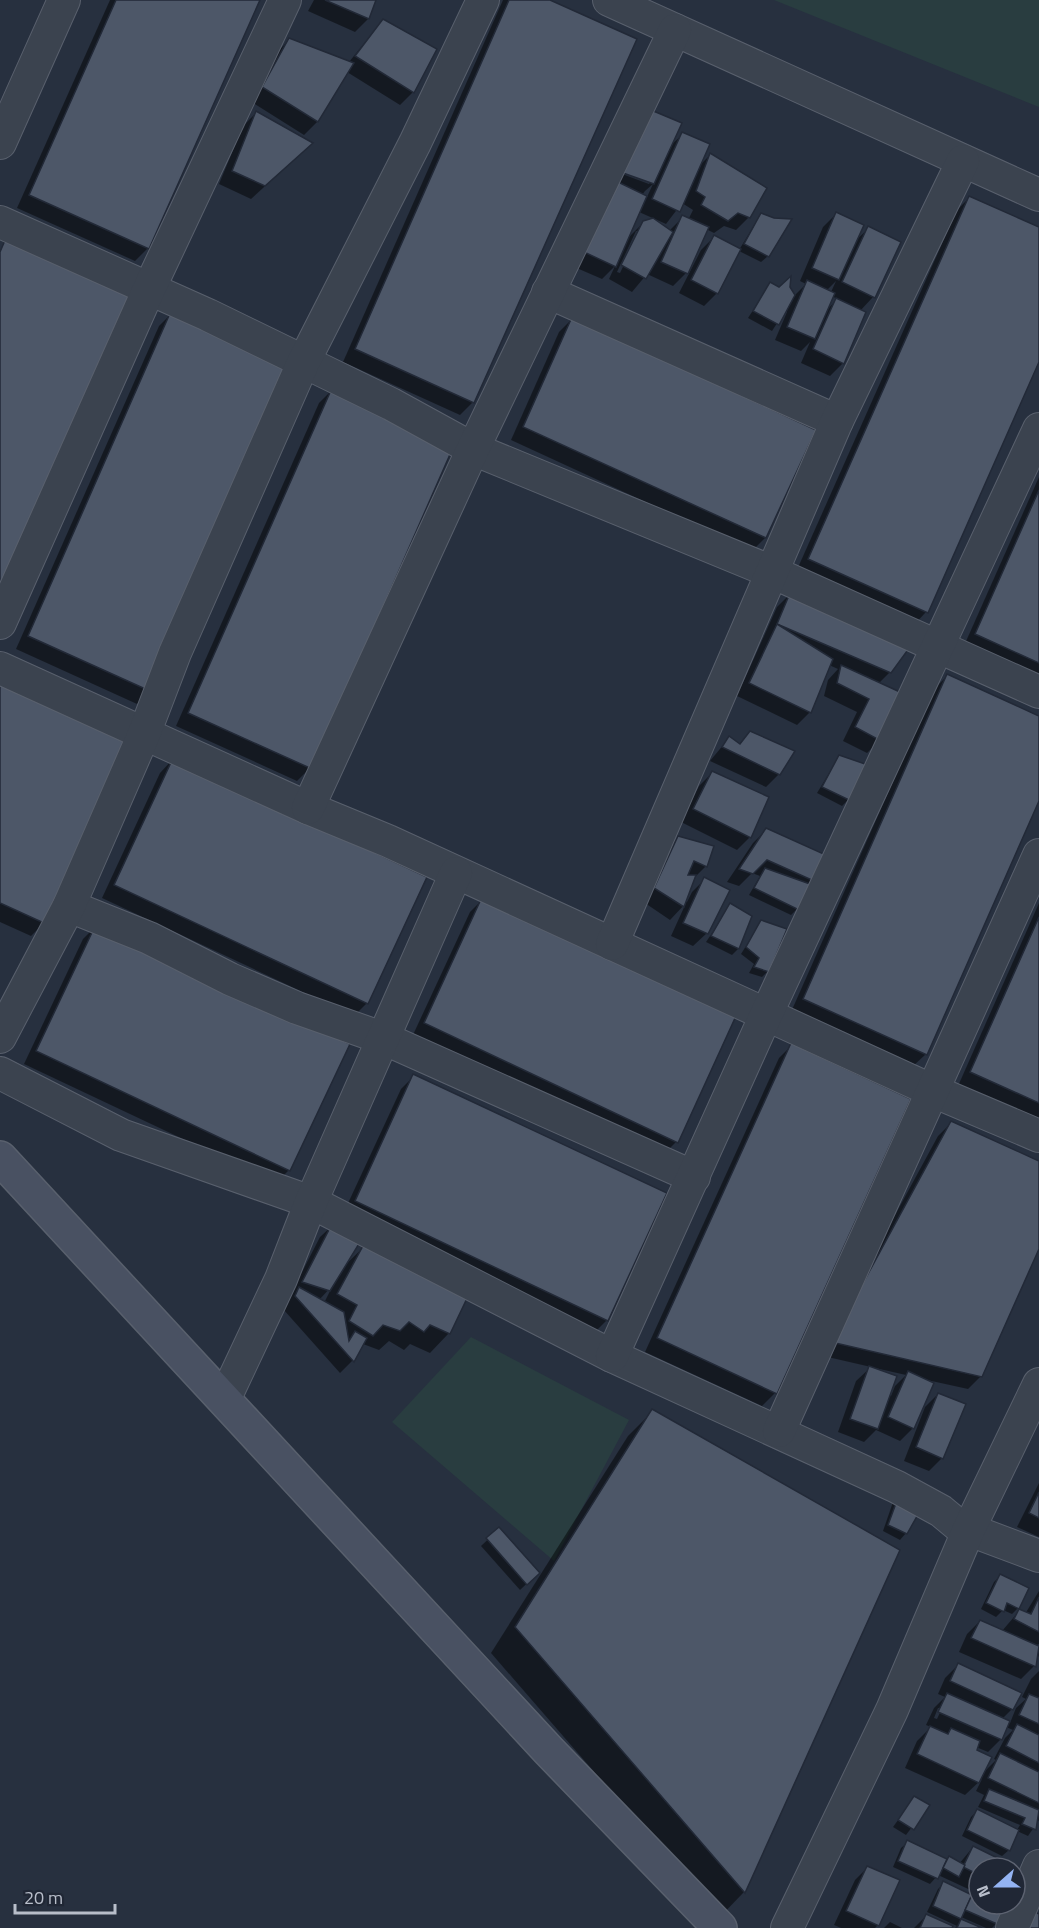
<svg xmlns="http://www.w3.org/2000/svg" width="1039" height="1928" font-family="'Titillium Web',sans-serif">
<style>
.green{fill:#293d40}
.shadow{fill:#0007;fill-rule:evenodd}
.building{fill:#4d5768;stroke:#222937;stroke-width:1.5}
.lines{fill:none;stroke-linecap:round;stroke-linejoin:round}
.street-casing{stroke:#59606d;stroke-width:34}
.secondary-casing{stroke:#59606d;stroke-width:36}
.street{stroke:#3b434f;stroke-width:32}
.secondary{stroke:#495162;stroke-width:33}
</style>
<rect width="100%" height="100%" fill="#27303f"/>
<g class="green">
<polygon points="774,0 1039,0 1039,107"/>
<polygon points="471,1337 629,1420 554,1561 392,1422"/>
</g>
<g class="shadow">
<polygon points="110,0 258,0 148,248 135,261 17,208"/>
<polygon points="314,0 375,0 368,19 355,32 308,11"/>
<polygon points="503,0 546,0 473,402 460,415 343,362"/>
<polygon points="383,20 413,92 400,105 347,72 317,122 304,135 250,101 276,53 289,40 349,62"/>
<polygon points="256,113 298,156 251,199 219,184 243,126"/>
<path d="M683 134 699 166 710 155 749 217 736 230 724 226 714 233 706 229 686 273 673 286 647 274 632 292 609 279 615 266 602 279 572 266 617 172 649 184 671 145ZM653 184 647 197 642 195 645 191ZM682 203 693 210 688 220 683 217 669 231 644 222 627 239 639 212 666 224ZM636 231H640L620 273 617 272Z"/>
<polygon points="970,197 1039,228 1039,359 926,612 913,626 796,572 957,210"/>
<polygon points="761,214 768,256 761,262 739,251 717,293 704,306 679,293 701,250 714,237 739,250"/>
<path d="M836 214 855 241 869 228 873 297 860 311 843 363 830 376 801 363 810 342 801 351 775 340 787 312 785 311 772 331 748 318 770 284 779 288 789 287 794 296 806 284 800 281 823 227ZM836 281 831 292 827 290ZM832 296 837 299 827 310Z"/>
<polygon points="172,313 150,691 137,704 16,649 159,326"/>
<polygon points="572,319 814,430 765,538 752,551 511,440 559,332"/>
<polygon points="332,390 310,768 297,781 176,726 319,403"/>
<polygon points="1039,477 1039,682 963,648"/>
<polygon points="790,594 890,672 878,684 880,740 867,753 843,741 857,712 824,696 828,680 838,669 829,665 810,712 797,725 737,696 777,607"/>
<polygon points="947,676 1039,717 1039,798 926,1054 912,1067 791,1012 934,689"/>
<polygon points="0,683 44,923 31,936 0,922"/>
<polygon points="750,733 779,774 766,787 710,761 729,738 738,745"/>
<polygon points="839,757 848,800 842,806 817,793"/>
<polygon points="173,759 367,1003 354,1016 102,898 160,773"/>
<polygon points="712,773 750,837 737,850 681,822 699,786"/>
<polygon points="766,830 812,880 797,909 791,915 749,895 760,876 752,873 739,886 727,882 753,843"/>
<polygon points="678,838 706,866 694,878 685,901 687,902 692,892 705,879 707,933 693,946 671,936 686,903 670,920 642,901 665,851"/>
<polygon points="483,899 676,1142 663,1155 412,1037 470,912"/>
<polygon points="1039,903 1039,1122 958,1086"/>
<polygon points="731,905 751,916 738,949 732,955 706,942"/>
<polygon points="761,922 768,971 762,977 749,973 754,964 741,954"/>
<polygon points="96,926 289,1170 276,1183 24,1064 83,939"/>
<polygon points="792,1045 909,1100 775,1393 762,1406 645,1352 779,1058"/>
<polygon points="414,1076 607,1320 594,1333 343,1214 401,1089"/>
<path d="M951 1123 1039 1163V1245L981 1376 968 1389 927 1380 913 1428 900 1441 876 1430 864 1442 838 1432 856 1381 871 1367 819 1355 938 1136ZM875 1368 906 1375 895 1386 891 1396Z"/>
<path d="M334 1224 345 1265 365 1246 449 1333 430 1353 410 1344 404 1350 389 1341 379 1350 363 1344 352 1361 340 1373 283 1309 320 1237ZM333 1285 324 1303 319 1300Z"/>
<polygon points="938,1394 942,1458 929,1471 904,1461 925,1407"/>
<polygon points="653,1411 898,1551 744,1892 720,1917 491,1653 628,1436"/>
<polygon points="1039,1483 1039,1537 1017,1527"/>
<polygon points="900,1496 906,1533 900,1540 883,1531 893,1502"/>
<polygon points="499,1529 538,1573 520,1590 481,1546"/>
<polygon points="1000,1576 1018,1608 1012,1614 1003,1610 996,1617 981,1609 994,1582"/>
<polygon points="1039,1591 1039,1644 1036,1646 1039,1648 1039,1655 1034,1666 1021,1679 959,1652 967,1634 980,1621 1002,1631 1019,1611 1025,1614"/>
<path d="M958 1665 1020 1693 1012 1709 1002 1719 1010 1723 1016 1708 1026 1699 1022 1697 1031 1679 1039 1671V1820L1028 1836 1017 1831 1009 1850 1002 1856 962 1836 971 1817 977 1811 1017 1830 1020 1825 978 1807 984 1795 976 1791 982 1779 965 1795 905 1768 917 1741 931 1727 926 1725 934 1708 945 1697 938 1694 945 1678ZM938 1708H942L937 1719 934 1718ZM1006 1727 1013 1730 1005 1738 994 1759 996 1760 983 1773 976 1747 988 1752 1001 1739Z"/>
<polygon points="914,1798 928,1806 906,1835 893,1827"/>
<polygon points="908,1842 959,1864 973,1847 1014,1868 979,1868 979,1894 938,1875 930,1884 893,1867 901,1848"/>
<polygon points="868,1867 898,1881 878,1925 875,1928 841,1928 834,1925 855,1880"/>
<polygon points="944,1883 979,1901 979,1904 986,1904 996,1924 992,1928 986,1928 961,1917 960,1920 978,1928 955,1928 957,1926 927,1912 938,1889"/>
<polygon points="926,1916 950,1928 914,1928"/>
<polygon points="890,1922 902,1928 884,1928"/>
</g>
<g class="building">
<polygon points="116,0 260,0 149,249 29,195"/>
<polygon points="325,0 376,0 369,19"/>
<polygon points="509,0 550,0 637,39 474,403 355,349"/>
<polygon points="383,19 437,49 414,93 355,56"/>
<polygon points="289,38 354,63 318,122 262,87"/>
<polygon points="651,110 682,123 654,184 623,173"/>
<polygon points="256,111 313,143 265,186 232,171"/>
<polygon points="682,132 710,144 680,212 652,199"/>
<polygon points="710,153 767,188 750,218 738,213 728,221 701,205 705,197 696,191"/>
<polygon points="616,181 647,196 616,267 584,252"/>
<polygon points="969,196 1039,227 1039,362 928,613 808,559"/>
<polygon points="836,212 864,225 839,280 812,268"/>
<polygon points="761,213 774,218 792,219 769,257 744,244"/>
<polygon points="682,215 709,227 688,274 661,262"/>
<polygon points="653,218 673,232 646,279 621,265 643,221"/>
<polygon points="868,226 901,242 875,298 842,282"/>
<polygon points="714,235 741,249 718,294 691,280"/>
<polygon points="6,238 131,294 0,588 0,252"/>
<polygon points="791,276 790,287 795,295 779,325 753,311 770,282 779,287"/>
<polygon points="807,280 835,293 815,339 787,327"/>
<polygon points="836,298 866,312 844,364 813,349"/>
<polygon points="171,311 296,367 152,692 28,636"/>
<polygon points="572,317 816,430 766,538 523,427"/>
<polygon points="332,388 455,443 312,769 188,713"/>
<polygon points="1039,490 1039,663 975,634"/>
<polygon points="790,593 910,647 891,673 777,624"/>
<polygon points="777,624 833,659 811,713 749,683"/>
<polygon points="841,665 900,692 881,741 855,727 869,699 837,683"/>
<polygon points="947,674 1039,716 1039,801 927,1055 803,999"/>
<polygon points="0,681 128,738 46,924 0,903"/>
<polygon points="750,731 795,751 780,775 722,747 729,736 740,744"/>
<polygon points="839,755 868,765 849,800 822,787"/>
<polygon points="173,758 427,877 368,1004 114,885"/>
<polygon points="712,771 769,797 751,838 693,809"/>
<polygon points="766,828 826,855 814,881 767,860 753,874 739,869"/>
<polygon points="678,836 714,846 707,867 694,861 688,875 696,875 684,907 654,888"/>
<polygon points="765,868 810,884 799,910 754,888"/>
<polygon points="704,877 730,890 708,934 683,923"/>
<polygon points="482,897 736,1016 678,1143 424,1023"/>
<polygon points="730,903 752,916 739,949 711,936"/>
<polygon points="1039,917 1039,1103 970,1072"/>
<polygon points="761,920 787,929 769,972 754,967 759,958 746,947"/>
<polygon points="96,924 350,1044 290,1171 36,1051"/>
<polygon points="791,1043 911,1099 777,1394 657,1338"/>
<polygon points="413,1074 667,1193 608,1321 355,1201"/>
<polygon points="951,1121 1039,1161 1039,1249 982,1377 831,1342"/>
<polygon points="333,1222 365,1234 330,1291 302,1282"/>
<polygon points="364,1244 470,1292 450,1334 430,1325 424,1332 409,1322 400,1331 383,1325 373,1336 349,1321 357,1305 337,1294"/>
<polygon points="299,1287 344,1312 349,1341 355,1331 367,1338 354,1362 295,1296"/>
<polygon points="869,1366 897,1376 878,1429 850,1419"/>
<polygon points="908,1371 934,1383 914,1429 888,1417"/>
<polygon points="938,1393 966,1404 943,1459 916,1447"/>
<polygon points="652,1409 900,1550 745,1893 515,1627"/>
<polygon points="1039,1492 1039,1518 1029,1513"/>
<polygon points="899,1495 925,1502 907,1534 888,1525"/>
<polygon points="499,1527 540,1573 527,1585 486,1538"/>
<polygon points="1000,1574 1029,1588 1019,1609 1007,1603 1004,1612 986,1603"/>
<polygon points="1039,1597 1039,1632 1014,1619 1019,1609 1031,1614"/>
<polygon points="980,1620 1039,1646 1036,1667 971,1638"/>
<polygon points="958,1663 1022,1693 1013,1710 950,1681"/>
<polygon points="947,1693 1010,1721 1002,1740 938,1712"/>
<polygon points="1029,1694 1039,1698 1039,1724 1019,1715"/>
<polygon points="1017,1724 1039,1735 1039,1763 1006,1746"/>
<polygon points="930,1726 948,1734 951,1728 980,1741 977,1750 992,1757 979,1783 917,1754"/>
<polygon points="1000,1753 1039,1772 1039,1803 988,1778"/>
<polygon points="989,1789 1039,1810 1036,1830 1022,1824 1025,1818 984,1801"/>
<polygon points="914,1796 930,1805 914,1830 898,1820"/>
<polygon points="977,1809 1019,1830 1010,1851 967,1830"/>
<polygon points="907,1840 947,1859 938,1879 898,1861"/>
<polygon points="973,1846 1024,1871 1015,1889 1015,1868 979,1868 979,1875 963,1867"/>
<polygon points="949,1856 965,1865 959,1877 943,1868"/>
<polygon points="867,1866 900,1880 879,1926 846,1911"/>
<polygon points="943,1881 972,1895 961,1919 933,1906"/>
<polygon points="971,1897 979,1900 979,1904 987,1904 1003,1911 997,1924 965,1910"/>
<polygon points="1033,1911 1039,1914 1039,1928 1025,1928"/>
<polygon points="926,1914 953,1926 952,1928 920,1928"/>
<polygon points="961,1919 982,1928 957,1928"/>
</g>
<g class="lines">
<defs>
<g id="street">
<polyline points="609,0 1039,195"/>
<polyline points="0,143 64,0"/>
<polyline points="0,222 208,315 391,404 473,449 772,572 1039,692"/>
<polyline points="548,292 837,421"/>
<polyline points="0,623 149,289 285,0"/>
<polyline points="0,668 308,808 388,841 933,1091 1039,1136"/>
<polyline points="308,808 473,449 675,30"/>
<polyline points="69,906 149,938 230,979 297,1008 385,1039 694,1177"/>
<polyline points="612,944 837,421 963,161"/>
<polyline points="0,1037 69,906 144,734 175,653 303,363 415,143 483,0"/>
<polyline points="0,1073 121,1135 311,1202 612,1356 897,1487 941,1511 959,1526 1039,1556"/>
<polyline points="612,1356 766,1015 1039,429"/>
<polyline points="225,1398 281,1279 311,1202 456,873"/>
<polyline points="779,1431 1039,855"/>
<polyline points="787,1928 892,1710 969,1529 1039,1384"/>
<polyline points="1012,1928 1039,1866"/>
</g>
<polyline id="secondary" points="0,1158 549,1751 720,1928"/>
</defs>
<use href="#street" class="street-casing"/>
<use href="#secondary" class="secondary-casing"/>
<use href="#street" class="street"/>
<use href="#secondary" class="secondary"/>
</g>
<g transform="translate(997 1886) rotate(249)"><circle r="28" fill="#202735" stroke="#5d6371" stroke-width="1.5"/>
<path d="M0-4.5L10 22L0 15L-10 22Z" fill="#94b4f3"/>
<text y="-9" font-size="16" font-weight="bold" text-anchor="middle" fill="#b8beca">N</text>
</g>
<path d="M15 1904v9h100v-9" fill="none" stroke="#b8beca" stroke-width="3"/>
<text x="24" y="1904" font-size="18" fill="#b8beca" stroke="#202735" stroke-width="4.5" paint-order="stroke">20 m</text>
</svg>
